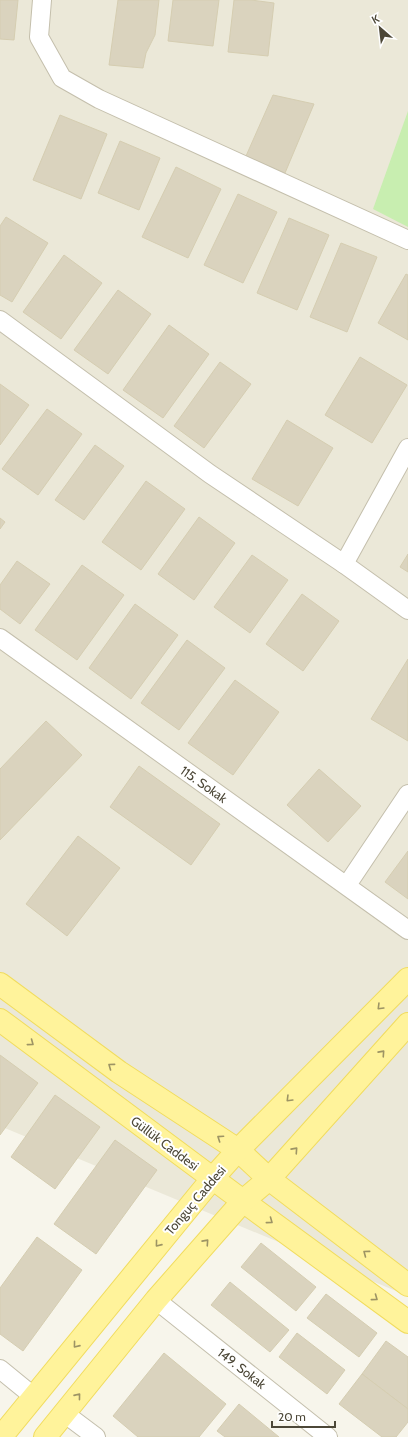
<svg xmlns="http://www.w3.org/2000/svg" width="408" height="1437" font-family="Cabin,sans-serif">
<style>
.residential{fill:#ebe8d8}
.green{fill:#c8eeb0}
.building{fill:#dad3be;stroke:#d5cdb1}
.lines{fill:none;stroke-linecap:round;stroke-linejoin:round}
.minor-casing{stroke:#c4bfac;stroke-width:20}
.primary-casing{stroke:#f1dc5e;stroke-width:24}
.minor{stroke:#fff;stroke-width:18}
.primary{stroke:#fff39b;stroke-width:22}
.oneway{stroke:#9d9464}
.labels{text-anchor:middle;stroke-width:4;stroke-linejoin:round;paint-order:stroke}
.street-label{font-size:13px;fill:#4c4737;stroke:#fff}
</style>
<rect width="100%" height="100%" fill="#f7f5eb"/>
<polygon class="residential" points="0,0 408,0 408,1296 0,1126"/>
<polygon class="green" points="408,111 408,227 373,209"/>
<g class="building">
<polygon points="0,0 18,0 14,40 0,39"/>
<polygon points="118,0 159,0 155,35 146,53 143,68 109,65"/>
<polygon points="173,0 219,0 213,46 168,41"/>
<polygon points="234,0 251,0 274,3 268,56 228,52"/>
<polygon points="273,95 314,104 285,173 246,156"/>
<polygon points="60,115 107,134 81,199 33,180"/>
<polygon points="120,141 160,158 139,210 98,193"/>
<polygon points="176,167 221,189 188,258 142,237"/>
<polygon points="238,194 277,212 243,283 204,265"/>
<polygon points="6,217 48,243 12,302 0,295 0,226"/>
<polygon points="289,218 329,235 297,310 257,293"/>
<polygon points="341,243 377,257 347,332 310,317"/>
<polygon points="64,255 102,283 61,339 23,312"/>
<polygon points="406,274 408,275 408,340 378,323"/>
<polygon points="118,290 151,314 108,374 74,350"/>
<polygon points="169,325 209,354 163,418 123,390"/>
<polygon points="360,357 407,385 372,443 325,415"/>
<polygon points="220,362 251,384 204,448 174,426"/>
<polygon points="0,384 29,405 0,445"/>
<polygon points="47,409 82,434 38,495 2,469"/>
<polygon points="287,420 333,448 298,506 252,479"/>
<polygon points="95,445 124,466 84,520 55,500"/>
<polygon points="146,481 185,509 141,570 102,542"/>
<polygon points="199,517 235,543 194,600 158,574"/>
<polygon points="0,518 5,522 0,529"/>
<polygon points="408,554 408,572 400,567"/>
<polygon points="252,555 288,580 250,633 214,607"/>
<polygon points="17,561 50,584 20,624 0,609 0,585"/>
<polygon points="82,565 124,595 77,660 35,630"/>
<polygon points="302,594 339,621 303,671 266,644"/>
<polygon points="135,604 178,635 131,699 89,668"/>
<polygon points="187,640 225,668 179,730 141,703"/>
<polygon points="408,659 408,741 371,719"/>
<polygon points="235,680 279,712 233,775 188,743"/>
<polygon points="46,721 82,755 0,840 0,769"/>
<polygon points="139,766 220,824 191,865 110,807"/>
<polygon points="319,769 361,806 328,842 287,805"/>
<polygon points="78,836 120,868 67,936 26,904"/>
<polygon points="408,851 408,899 385,882"/>
<polygon points="0,1055 38,1083 0,1135"/>
<polygon points="55,1095 100,1127 55,1189 11,1157"/>
<polygon points="115,1140 157,1170 96,1254 54,1224"/>
<polygon points="37,1237 82,1270 23,1351 0,1334 0,1288"/>
<polygon points="261,1243 316,1287 296,1311 241,1267"/>
<polygon points="230,1282 289,1330 270,1352 211,1305"/>
<polygon points="326,1294 377,1333 359,1357 307,1318"/>
<polygon points="297,1333 345,1370 327,1394 279,1357"/>
<polygon points="386,1341 408,1357 408,1409 362,1374"/>
<polygon points="164,1353 226,1404 199,1437 138,1437 113,1416"/>
<polygon points="362,1374 408,1409 408,1422 396,1437 382,1437 339,1404"/>
<polygon points="239,1404 279,1437 225,1437 217,1431"/>
</g>
<g class="lines">
<defs>
<g id="minor">
<polyline points="42,0 39,37 62,78 99,99 408,240"/>
<polyline points="0,320 210,474 344,564 408,610"/>
<polyline points="344,564 408,448"/>
<polyline points="0,638 408,930"/>
<polyline points="347,885 408,794"/>
<polyline points="156,1300 328,1437"/>
<polyline points="0,1369 33,1396"/>
<polyline points="64,1413 96,1437"/>
</g>
<g id="primary">
<polyline points="0,984 119,1072 238,1150 269,1179 408,1285"/>
<polyline points="0,1020 243,1201 408,1322"/>
<polyline points="1,1437 212,1179 238,1150 408,979"/>
<polyline points="45,1437 156,1300 243,1201 269,1179 408,1024"/>
</g>
</defs>
<use href="#minor" class="minor-casing"/>
<use href="#primary" class="primary-casing"/>
<use href="#minor" class="minor"/>
<use href="#primary" class="primary"/>
</g>
<defs><path id="oneway-chevron" d="M-2-3.5L2.5 0L-2 3.5" fill="none" stroke-width="1.6" stroke-linecap="round" stroke-linejoin="round"/></defs>
<g class="oneway">
<use href="#oneway-chevron" transform="translate(380 1007) rotate(135)"/>
<use href="#oneway-chevron" transform="translate(31 1043) rotate(37)"/>
<use href="#oneway-chevron" transform="translate(382 1053) rotate(-48)"/>
<use href="#oneway-chevron" transform="translate(111 1066) rotate(-144)"/>
<use href="#oneway-chevron" transform="translate(289 1099) rotate(135)"/>
<use href="#oneway-chevron" transform="translate(220 1138) rotate(-146)"/>
<use href="#oneway-chevron" transform="translate(295 1150) rotate(-48)"/>
<use href="#oneway-chevron" transform="translate(270 1221) rotate(36)"/>
<use href="#oneway-chevron" transform="translate(206 1242) rotate(-48)"/>
<use href="#oneway-chevron" transform="translate(158 1244) rotate(129)"/>
<use href="#oneway-chevron" transform="translate(366 1253) rotate(-143)"/>
<use href="#oneway-chevron" transform="translate(375 1298) rotate(36)"/>
<use href="#oneway-chevron" transform="translate(76 1345) rotate(129)"/>
<use href="#oneway-chevron" transform="translate(78 1396) rotate(-51)"/>
</g>
<g class="labels">
<g class="street-label">
<text transform="translate(204 784) rotate(35)" y="5">115. Sokak</text>
<text transform="translate(165 1143) rotate(37)" y="5">Güllük Caddesi</text>
<text transform="translate(195 1200) rotate(-50)" y="5">Tonguç Caddesi</text>
<text transform="translate(242 1368) rotate(38)" y="5">149. Sokak</text>
</g>
</g>
<g transform="translate(380 28) rotate(332)" stroke="#ffffff" stroke-width="3" paint-order="stroke">
<path d="M0-3L7 15L0 10L-7 15Z" fill="#4c4737"/>
<text y="-6" font-size="11" font-weight="bold" text-anchor="middle" fill="#4c4737">K</text>
</g>
<path d="M272 1421v6h63v-6" fill="none" stroke="#4c4737" stroke-width="2"/>
<text x="278" y="1421" font-size="12" fill="#4c4737" stroke="#ffffff" stroke-width="3" paint-order="stroke">20 m</text>
</svg>
